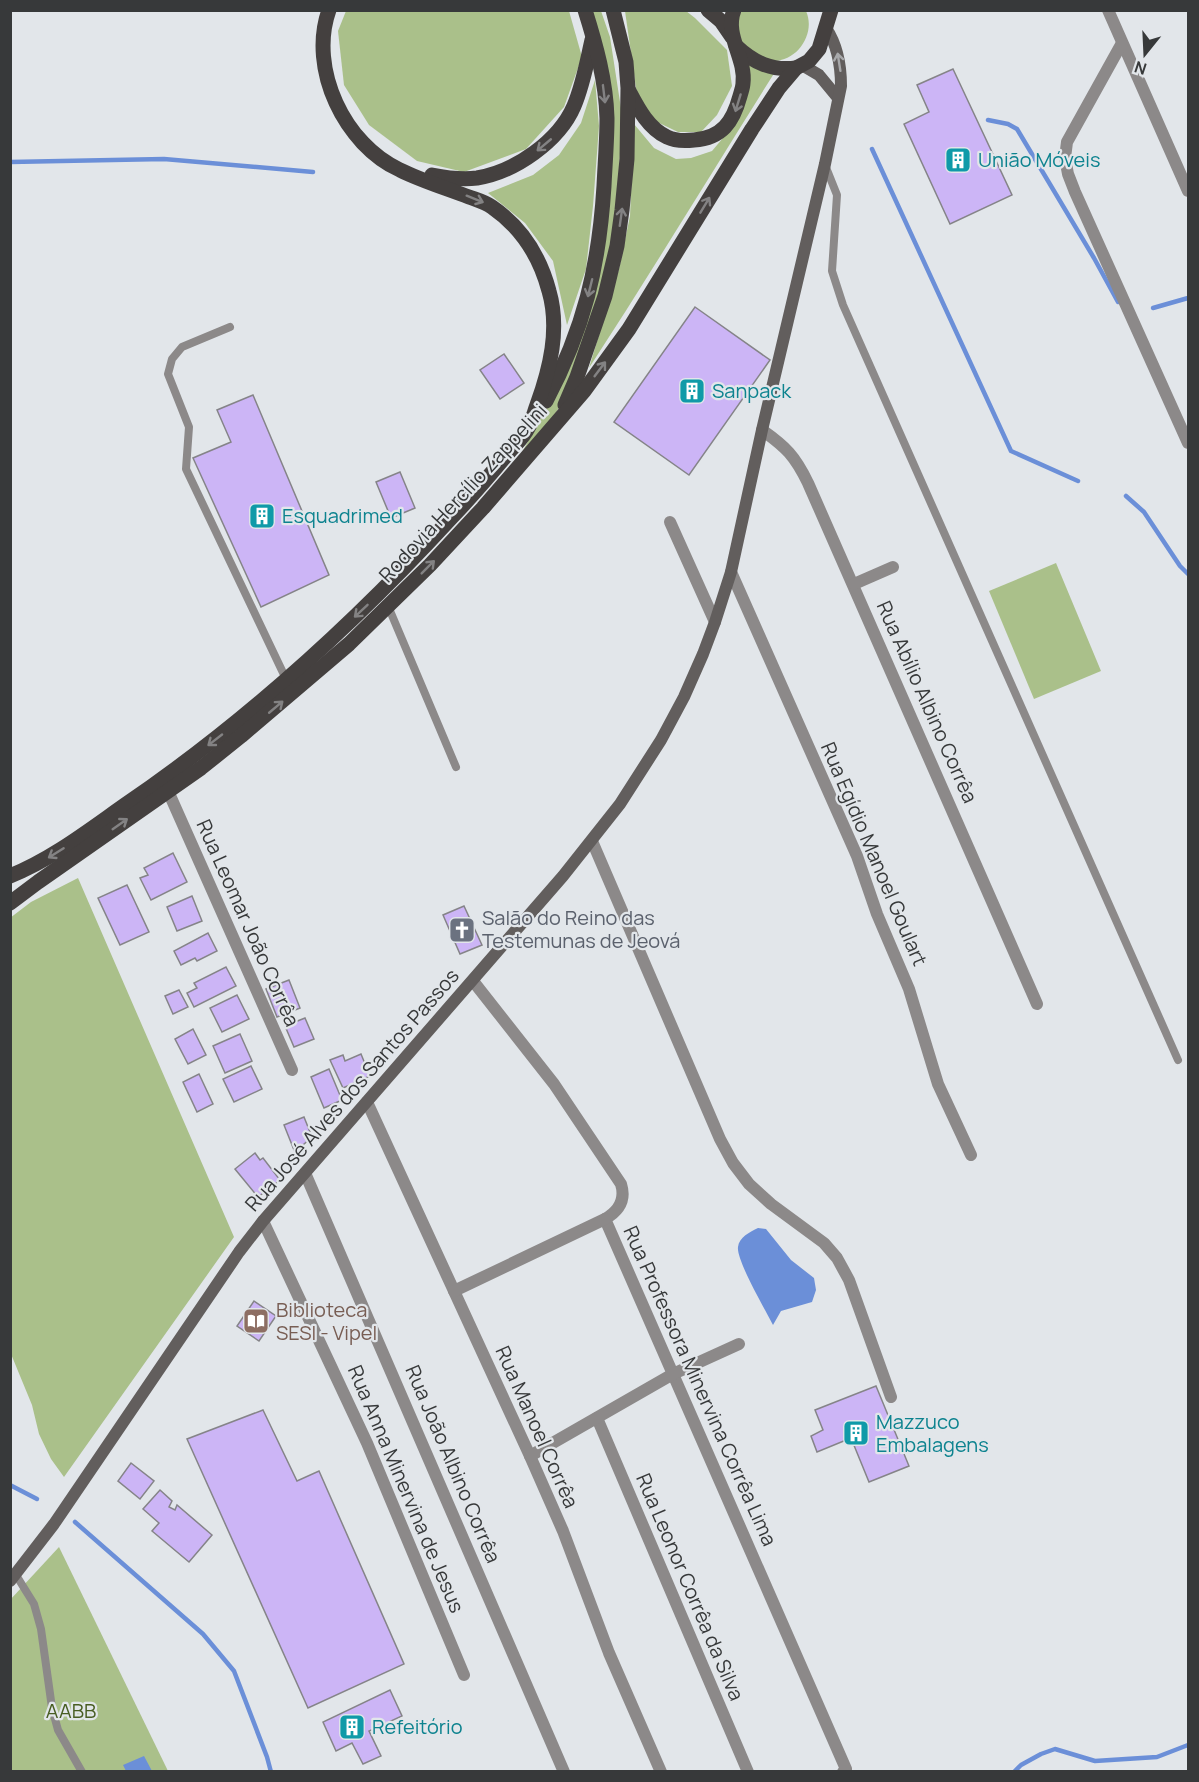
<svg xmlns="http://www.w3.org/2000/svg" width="1199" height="1782" font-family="Manrope,sans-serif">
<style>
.green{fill:#aac08a}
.water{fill:#6b8fd8}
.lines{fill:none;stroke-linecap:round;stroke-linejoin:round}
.stream{stroke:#6b8fd8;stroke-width:4.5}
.building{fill:#ccb5f6;stroke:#858488;stroke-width:1.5}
.lane{stroke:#8c8989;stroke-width:8}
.street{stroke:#8c8989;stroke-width:12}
.secondary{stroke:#625e5d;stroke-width:12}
.primary{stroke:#44403f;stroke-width:15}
.oneway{stroke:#a8a9ab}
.oneway2{stroke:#838283}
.labels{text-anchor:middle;stroke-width:4.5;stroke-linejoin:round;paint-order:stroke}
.culture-label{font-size:20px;fill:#0d838f;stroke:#e2e6ea;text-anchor:start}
.street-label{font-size:20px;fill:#37393a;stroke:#e2e6ea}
.worship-label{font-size:20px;fill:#5b616d;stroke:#e2e6ea;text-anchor:start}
.education-label{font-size:20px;fill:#785e54;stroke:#e2e6ea;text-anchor:start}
.park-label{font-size:20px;fill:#485d22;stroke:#e2e6ea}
</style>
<rect width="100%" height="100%" fill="#e2e6ea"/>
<g class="green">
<polygon points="346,11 569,11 582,57 564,107 526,149 464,172 417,161 369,125 344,85 338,31"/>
<polygon points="591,11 601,11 610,37 622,115 617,212 608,267 560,406 541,437 520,456 567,371 611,141"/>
<polygon points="625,11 686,11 695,18 727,50 732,86 717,115 701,132 678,132 655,121 637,95"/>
<path d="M739 11H806C817 35 794 67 766 60 757 58 747 46 740 40L737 18Z"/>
<path d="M749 62 775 72C713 170 653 270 589 368L619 269 630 216 634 124 654 148 676 159 691 158 712 151 739 119Z"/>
<polygon points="595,80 599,126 593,206 586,269 567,325 553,261 525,223 488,193 533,175 559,155 581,123"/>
<polygon points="1056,563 1101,671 1034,699 989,591"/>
<polygon points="78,878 234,1237 64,1477 51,1459 39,1434 32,1405 11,1354 10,918 31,902"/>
<polygon points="59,1547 168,1771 11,1771 10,1600"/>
</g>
<g class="water">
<path d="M758 1228 766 1229 791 1260 814 1278 816 1290 812 1302 781 1311 773 1325C766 1311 736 1260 738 1247 739 1237 750 1232 758 1228Z"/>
<polygon points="144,1756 152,1771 126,1771 123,1765"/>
</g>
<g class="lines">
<g class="stream">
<polyline points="988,120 1008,124 1017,129 1094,258 1118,302"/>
<polyline points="872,149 1011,451 1078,481"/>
<polyline points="10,162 164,159 313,172"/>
<polyline points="1153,308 1188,298"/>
<polyline points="1126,496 1144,512 1180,566 1188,574"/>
<polyline points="10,1485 37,1499"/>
<polyline points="75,1522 203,1634 234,1671 267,1757 271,1772"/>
<polyline points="1014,1772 1021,1765 1041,1754 1055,1749 1095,1761 1157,1757 1188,1745"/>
</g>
</g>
<g class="building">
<polygon points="953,69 1012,195 950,224 904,124 929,112 917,85"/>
<polygon points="695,307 770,360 689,475 614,422"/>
<polygon points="504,354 524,383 500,399 480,370"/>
<polygon points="253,395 329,575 261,607 193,458 231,442 217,410"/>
<polygon points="400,472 415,508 391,518 376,482"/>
<polygon points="173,853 187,882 151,900 140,878 148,875 144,868"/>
<polygon points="127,885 149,932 120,945 98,898"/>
<polygon points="192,896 202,921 177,931 167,907"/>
<polygon points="464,906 482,945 460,954 443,915"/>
<polygon points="208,933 217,951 197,961 195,958 181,965 174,951"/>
<polygon points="226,967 236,986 194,1007 187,993 197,988 194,983"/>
<polygon points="289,980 300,1008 277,1017 266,989"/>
<polygon points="179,990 188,1007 173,1014 165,996"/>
<polygon points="237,995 249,1019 222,1032 210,1008"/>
<polygon points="305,1018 314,1039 294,1047 285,1026"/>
<polygon points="193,1029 206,1055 188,1064 175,1039"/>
<polygon points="240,1034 252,1061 225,1073 213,1046"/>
<polygon points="361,1054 370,1076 343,1088 330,1060 343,1055 345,1061"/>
<polygon points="251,1066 262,1089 234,1102 223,1079"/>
<polygon points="329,1069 342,1100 324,1108 311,1077"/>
<polygon points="199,1074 213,1104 197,1112 183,1082"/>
<polygon points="304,1117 312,1137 303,1145 305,1151 296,1155 284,1125"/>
<polygon points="255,1153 260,1160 263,1158 280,1180 258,1197 235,1169"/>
<polygon points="254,1301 276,1316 259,1341 237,1326"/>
<polygon points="876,1386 909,1466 869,1482 851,1438 817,1452 811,1436 823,1430 815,1410"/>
<polygon points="263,1410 297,1481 319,1471 404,1664 308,1708 187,1439"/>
<polygon points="131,1463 154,1481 140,1499 118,1481"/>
<polygon points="160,1490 172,1501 169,1507 175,1510 177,1505 212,1535 189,1562 152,1531 159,1523 143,1509"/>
<polygon points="390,1690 402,1716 369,1731 381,1756 363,1764 352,1743 336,1751 323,1722"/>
</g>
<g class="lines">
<g class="lane">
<polyline points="825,165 837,195 832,271 843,305 1178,1060"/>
<polyline points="230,327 182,347 172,359 168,374 189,427 186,469 286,679"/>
<polyline points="388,606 456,767"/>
<polyline points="16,1575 34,1604 41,1629 52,1708 58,1730 82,1772"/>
</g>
<g class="street">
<polyline points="1108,10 1188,191"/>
<polyline points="1122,43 1067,142 1065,158 1068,174 1075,192 1188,443"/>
<path d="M762 430C786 447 795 456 808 483L1037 1004"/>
<polyline points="670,522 715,622"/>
<polyline points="731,572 857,856 877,914 909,989 938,1084 971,1155"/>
<polyline points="854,584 893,567"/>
<polyline points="168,791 292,1070"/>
<polyline points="592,841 720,1139 733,1163 749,1184 771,1204 824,1243 837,1258 849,1280 891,1397"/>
<path d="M473 981 554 1084 621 1184C626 1200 619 1211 605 1219L846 1769 843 1772"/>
<polyline points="367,1102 530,1456 563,1531 609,1653 661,1772"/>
<polyline points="305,1173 564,1772"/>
<polyline points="263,1221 367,1443 464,1675"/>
<polyline points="454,1291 605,1219"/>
<polyline points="597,1418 748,1772"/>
<polyline points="530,1456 673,1374 739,1344"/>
</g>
<g class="secondary">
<polyline points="802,65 819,75 838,98"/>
<path d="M10 1581 54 1524 239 1252 263 1221 563 876 620 804 661 740 684 697 703 654 715 622 731 572 762 430 825 164 841 86C841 65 838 46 826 28"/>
</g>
<g class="primary">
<polyline points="708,10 721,21 732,37"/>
<path d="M736 46C754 63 772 71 796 68"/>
<path d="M629 91C638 108 648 128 667 137 675 141 685 141 694 140 722 138 733 122 740 96 741 92 743 87 743 83 746 58 724 35 734 10"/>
<path d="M432 175C447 178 462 180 477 178 515 172 559 141 574 106 583 85 587 62 592 40"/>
<path d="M546 401C584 329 599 267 604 186 605 164 607 141 607 118 606 81 596 45 585 10"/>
<polyline points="565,405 577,377 605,296 617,246 622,210 627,159 628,88 626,62 613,10"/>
<path d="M10 876C52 859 88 831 125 805 245 723 354 624 452 517 472 496 491 474 509 452 515 445 524 437 528 428 532 422 534 413 537 405 550 369 560 329 549 291 540 257 521 227 492 207 485 202 477 200 469 197 446 188 422 181 400 170 345 145 308 69 329 10"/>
<polyline points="10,903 38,882 201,768 241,736 349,644 430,565 483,508 584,391 629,329 752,129 779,88 796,68 809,61 819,49 831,10"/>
</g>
</g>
<defs><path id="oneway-shaft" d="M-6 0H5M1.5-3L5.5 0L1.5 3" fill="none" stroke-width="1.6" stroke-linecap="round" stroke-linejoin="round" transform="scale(1.5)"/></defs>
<use class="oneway" href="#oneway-shaft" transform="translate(839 62) rotate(-99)"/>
<g class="oneway2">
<use href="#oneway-shaft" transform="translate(604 94) rotate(83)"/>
<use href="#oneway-shaft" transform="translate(738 103) rotate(107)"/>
<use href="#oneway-shaft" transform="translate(544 145) rotate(140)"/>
<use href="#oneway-shaft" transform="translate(475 199) rotate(22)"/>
<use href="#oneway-shaft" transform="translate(705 205) rotate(-59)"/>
<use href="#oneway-shaft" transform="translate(621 217) rotate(-82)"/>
<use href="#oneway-shaft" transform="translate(590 288) rotate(104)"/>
<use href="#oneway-shaft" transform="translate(600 369) rotate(-53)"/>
<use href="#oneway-shaft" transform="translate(428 567) rotate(-45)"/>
<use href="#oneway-shaft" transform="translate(361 611) rotate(137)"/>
<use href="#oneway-shaft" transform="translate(276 707) rotate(-40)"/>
<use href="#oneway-shaft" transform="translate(215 740) rotate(142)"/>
<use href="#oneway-shaft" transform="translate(120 824) rotate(-35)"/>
<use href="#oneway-shaft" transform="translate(56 853) rotate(148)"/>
</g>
<defs>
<symbol id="building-square" viewBox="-11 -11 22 22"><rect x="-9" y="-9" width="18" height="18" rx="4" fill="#0f9aa8" stroke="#e2e6ea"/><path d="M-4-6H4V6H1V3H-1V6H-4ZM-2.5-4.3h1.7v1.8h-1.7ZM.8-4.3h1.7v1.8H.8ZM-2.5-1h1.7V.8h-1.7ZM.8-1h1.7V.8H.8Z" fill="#fff"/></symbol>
<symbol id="church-square" viewBox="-11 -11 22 22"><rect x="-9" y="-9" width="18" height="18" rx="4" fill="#6b7280" stroke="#e2e6ea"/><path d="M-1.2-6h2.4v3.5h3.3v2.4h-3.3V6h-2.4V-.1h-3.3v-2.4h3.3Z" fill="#fff"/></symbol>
<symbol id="library-square" viewBox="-11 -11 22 22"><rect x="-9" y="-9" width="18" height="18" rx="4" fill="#8d6e63" stroke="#e2e6ea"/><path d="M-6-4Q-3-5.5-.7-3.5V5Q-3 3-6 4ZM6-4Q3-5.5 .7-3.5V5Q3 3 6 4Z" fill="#fff"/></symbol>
</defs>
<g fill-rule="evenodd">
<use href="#building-square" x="943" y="145" width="30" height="30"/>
<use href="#building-square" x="677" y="376" width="30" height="30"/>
<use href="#building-square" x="247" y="501" width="30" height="30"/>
<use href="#church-square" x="447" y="915" width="30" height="30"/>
<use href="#library-square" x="241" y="1306" width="30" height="30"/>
<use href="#building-square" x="841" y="1418" width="30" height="30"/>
<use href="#building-square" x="337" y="1712" width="30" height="30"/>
</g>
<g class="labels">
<g class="culture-label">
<text x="978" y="167">União Móveis</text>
<text x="712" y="398">Sanpack</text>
<text x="282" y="523">Esquadrimed</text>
<text x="876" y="1429">Mazzuco<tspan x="876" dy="23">Embalagens</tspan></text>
<text x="372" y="1734">Refeitório</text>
</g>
<g class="street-label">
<text transform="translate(463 493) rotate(-47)" y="7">Rodovia Hercílio Zappelini</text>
<text transform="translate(927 702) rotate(66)" y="7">Rua Abílio Albino Corrêa</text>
<text transform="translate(874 854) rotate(67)" y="7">Rua Egídio Manoel Goulart</text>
<text transform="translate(248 923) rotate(66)" y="7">Rua Leomar João Corrêa</text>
<text transform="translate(352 1090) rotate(-49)" y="7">Rua José Alves dos Santos Passos</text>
<text transform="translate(700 1386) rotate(66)" y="7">Rua Professora Minervina Corrêa Lima</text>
<text transform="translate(537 1427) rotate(66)" y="7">Rua Manoel Corrêa</text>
<text transform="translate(453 1464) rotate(67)" y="7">Rua João Albino Corrêa</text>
<text transform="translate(406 1489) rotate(67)" y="7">Rua Anna Minervina de Jesus</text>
<text transform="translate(690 1587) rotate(67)" y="7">Rua Leonor Corrêa da Silva</text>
</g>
<g class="worship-label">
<text x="482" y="925">Salão do Reino das<tspan x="482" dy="23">Testemunas de Jeová</tspan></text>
</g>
<g class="education-label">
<text x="276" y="1317">Biblioteca<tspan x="276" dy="23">SESI - Vipel</tspan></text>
</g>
<g class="park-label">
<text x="71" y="1718">AABB</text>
</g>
</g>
<rect width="1199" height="1782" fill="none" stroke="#37393a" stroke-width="24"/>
<g transform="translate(1145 54) rotate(198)" stroke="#e2e6ea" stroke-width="4.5" paint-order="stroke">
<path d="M0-4.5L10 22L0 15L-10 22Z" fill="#37393a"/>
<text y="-9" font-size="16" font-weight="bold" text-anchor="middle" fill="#37393a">N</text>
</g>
</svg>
